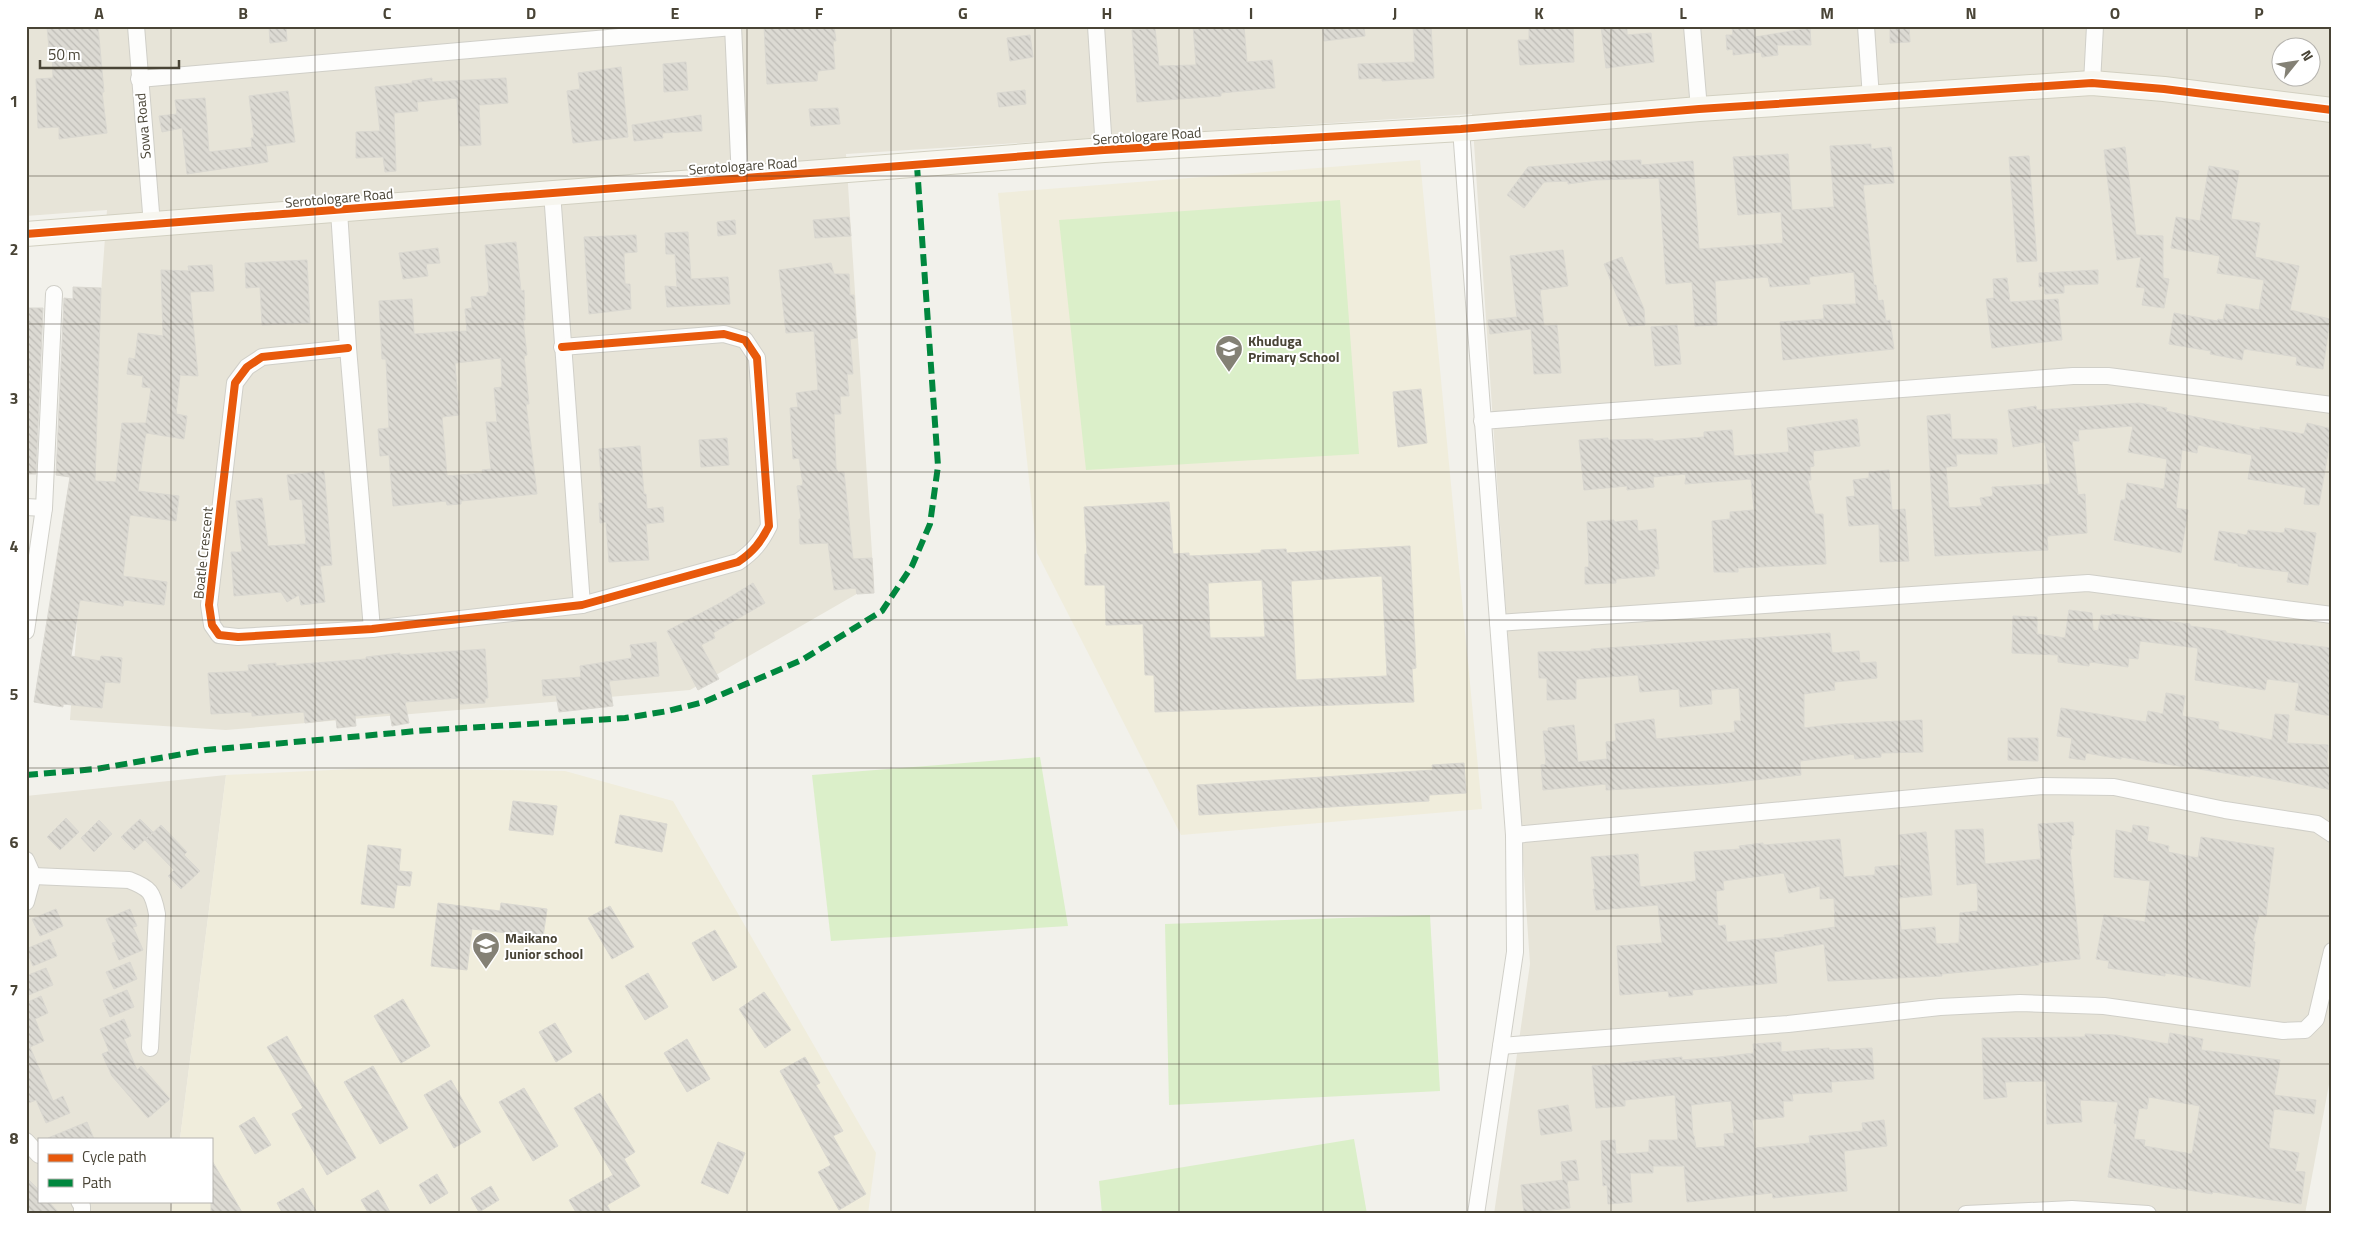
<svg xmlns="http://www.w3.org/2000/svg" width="2358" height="1240" font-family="'Titillium Web',sans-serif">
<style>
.residential{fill:#e7e4d8;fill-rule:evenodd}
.education{fill:#f0eddc}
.grass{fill:#dbefc9}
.building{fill:url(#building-back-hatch);stroke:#dad8d1;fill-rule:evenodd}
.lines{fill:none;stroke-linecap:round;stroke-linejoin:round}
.street-casing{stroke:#d0cfc8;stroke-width:18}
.secondary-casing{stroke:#d2d0c1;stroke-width:26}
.street{stroke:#fdfdfc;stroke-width:16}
.secondary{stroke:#f7f6ef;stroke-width:24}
.quiet{stroke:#00873e;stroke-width:6;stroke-dasharray:12 6;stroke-linecap:butt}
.cycleway-casing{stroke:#fff;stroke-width:11}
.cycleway{stroke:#e8590c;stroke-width:8}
.grid{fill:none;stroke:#494436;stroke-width:1;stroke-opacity:0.55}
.labels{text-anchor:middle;stroke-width:4;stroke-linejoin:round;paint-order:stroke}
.street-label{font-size:14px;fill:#494436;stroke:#fff}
.poi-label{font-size:14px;font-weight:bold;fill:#494436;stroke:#fff;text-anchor:start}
.neatline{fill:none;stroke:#494436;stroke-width:2}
.grid-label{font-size:16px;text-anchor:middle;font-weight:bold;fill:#494436}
</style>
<defs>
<pattern id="building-back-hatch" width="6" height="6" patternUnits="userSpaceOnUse" patternTransform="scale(1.25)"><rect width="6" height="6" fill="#dcdad3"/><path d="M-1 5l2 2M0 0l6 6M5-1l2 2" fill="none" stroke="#bebcb6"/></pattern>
</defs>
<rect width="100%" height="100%" fill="#f2f1eb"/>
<g class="residential">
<path d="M26 26H2332V1068L2305 1214H1494L1530 964 1472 114 846 154 874 584 690 690 226 730 70 720 107 210 26 216ZM2280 48H2310V78H2280Z"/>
<polygon points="226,775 180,1139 39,1139 39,1201 173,1201 171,1214 26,1214 26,796"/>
</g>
<g class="education">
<polygon points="1420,160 1482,809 1181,835 1037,553 998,193"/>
<polygon points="372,768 565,771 673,801 876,1153 868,1214 171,1214 173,1201 211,1201 211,1139 180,1139 226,775"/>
</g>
<g class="grass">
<polygon points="1340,200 1359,454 1086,470 1059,220"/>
<polygon points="1040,757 1068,926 831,941 812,775"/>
<polygon points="1430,915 1440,1091 1169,1105 1165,924"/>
<polygon points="1354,1139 1367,1214 1102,1214 1099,1181"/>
</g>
<g class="building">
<polygon points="47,26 98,26 104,92 102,92 107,133 59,139 59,127 38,128 36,79 53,78 52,49 49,49"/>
<polygon points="269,26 286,26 287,41 270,43"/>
<polygon points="764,26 834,26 836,41 833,41 835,69 818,71 817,81 767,84"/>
<polygon points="1193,26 1244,26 1247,62 1272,60 1275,88 1221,93 1221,96 1137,102 1132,30 1155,28 1159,66 1196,65"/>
<polygon points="1322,26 1364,26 1365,36 1324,41"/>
<polygon points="1413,26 1431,26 1434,78 1382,81 1382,78 1359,79 1358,64 1415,62"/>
<polygon points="1529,26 1573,26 1574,62 1520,65 1518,40 1529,40"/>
<polygon points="1601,26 1627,26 1627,35 1651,33 1654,62 1606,68"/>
<polygon points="1753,26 1755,26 1755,37 1810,28 1811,45 1777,45 1778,55 1762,57 1761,52 1733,55 1733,49 1727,50 1726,35 1733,35 1732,28"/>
<polygon points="1890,26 1909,26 1910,42 1890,43"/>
<polygon points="1030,35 1033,57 1010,61 1007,38"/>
<polygon points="686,62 688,90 664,92 663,64"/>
<polygon points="621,67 628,137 573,143 567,91 580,89 578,73"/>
<polygon points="432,78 432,82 506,78 508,103 479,105 481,145 460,146 457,98 417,102 418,111 394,113 396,171 385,172 383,157 356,158 356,132 380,131 375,87 412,83 412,81"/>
<polygon points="1025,90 1026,104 999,107 997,93"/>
<polygon points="288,91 295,142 266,146 268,162 187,174 182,128 162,132 159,116 177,114 175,100 205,98 209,152 252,147 251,138 254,138 249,96"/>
<polygon points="838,108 840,124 811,126 809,109"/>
<polygon points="701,115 702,131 662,133 663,138 634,141 632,125"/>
<polygon points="1871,144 1871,149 1891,147 1894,183 1863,185 1874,285 1876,285 1878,301 1883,300 1886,321 1890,320 1894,349 1783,360 1780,322 1824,319 1823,305 1856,304 1854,272 1809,277 1810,284 1770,287 1768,277 1715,281 1717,325 1695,326 1692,282 1666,284 1659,178 1595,180 1568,184 1568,181 1544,182 1524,208 1507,195 1528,167 1606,161 1641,160 1641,165 1693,161 1699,249 1783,243 1781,212 1738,215 1733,157 1788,154 1792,210 1834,207 1830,146"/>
<polygon points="2125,147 2136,235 2163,236 2163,278 2169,279 2164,308 2142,305 2145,288 2136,287 2141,257 2117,260 2104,150"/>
<polygon points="2029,156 2037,261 2017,262 2009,157"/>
<polygon points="2209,166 2239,171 2231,219 2260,223 2255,257 2299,266 2290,310 2330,319 2323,369 2296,365 2297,357 2244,349 2242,360 2210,354 2211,351 2169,344 2174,313 2217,321 2218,319 2223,320 2226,304 2259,310 2264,280 2217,273 2220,256 2171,248 2176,217 2200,221"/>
<polygon points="849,217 851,236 815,238 813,220"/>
<polygon points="735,220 736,234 718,236 717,222"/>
<polygon points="688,232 691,279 728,277 730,304 667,307 665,286 677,287 675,254 666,254 665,233"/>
<polygon points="636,235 637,252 624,253 625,284 630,284 631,309 589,314 584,237"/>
<path d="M516 242 521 291 524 290 525 320H523L527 355 524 356 529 404H526L537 494 461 501V504L447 505 446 501 393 506 389 455 380 456 378 429 389 428 386 359H382L379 301 412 299 414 334 467 331 465 309 472 308 471 297 487 296V292H489L485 245ZM501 358 502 387 494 388 497 422H486L491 469 482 470 483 473 447 476 442 417 459 415 455 363Z"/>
<polygon points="438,248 440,263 426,264 428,276 403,279 399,253"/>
<polygon points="1563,250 1568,286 1540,290 1544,326 1557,325 1561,373 1534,374 1531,329 1490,334 1488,320 1517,317 1510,256"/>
<polygon points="1622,257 1644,309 1645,325 1629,326 1604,264"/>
<polygon points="307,260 310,323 262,325 260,287 246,288 245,263"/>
<polygon points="831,263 834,274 849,274 850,295 854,295 857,338 850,339 853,374 847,374 849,396 840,396 841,414 834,414 836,468 838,472 844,472 853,559 872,558 874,593 857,594 856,588 834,590 828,543 800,544 799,519 801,519 797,486 803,485 799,458 793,459 790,408 798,407 796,393 818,390 814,331 786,333 779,270"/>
<polygon points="212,265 214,291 190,292 198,376 180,375 176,414 187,416 184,439 146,433 138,491 179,496 176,521 130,515 123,576 167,582 164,605 124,600 123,606 80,600 71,656 100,661 101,656 122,658 120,683 105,682 102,708 63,704 63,707 34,702 70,477 56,475 64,298 73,299 73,287 101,288 95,481 116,482 122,423 146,423 151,388 142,387 143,376 127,374 129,358 135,359 138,333 163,336 161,270 189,271 188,266"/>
<polygon points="2098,270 2098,284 2064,285 2064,293 2045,294 2044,286 2039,287 2039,273"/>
<polygon points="2007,278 2010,302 2058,299 2062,340 1992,348 1986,299 1994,298 1993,279"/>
<polygon points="26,308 43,308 36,474 26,474"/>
<polygon points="1677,325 1681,364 1655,366 1651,327"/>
<polygon points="1421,389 1427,443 1398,447 1393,392"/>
<polygon points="2139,403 2167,408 2166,411 2260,430 2260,427 2304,434 2307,423 2332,429 2319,505 2304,504 2306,488 2248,479 2252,455 2198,445 2197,453 2182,450 2176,508 2188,510 2181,553 2114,540 2121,500 2125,500 2127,483 2164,489 2167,459 2128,452 2133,426 2078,430 2079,441 2072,441 2078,495 2085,494 2087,533 2047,536 2048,550 1935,556 1927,416 1950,414 1952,439 1997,439 1997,454 1956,454 1957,466 1946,467 1949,508 1982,506 1980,498 1993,496 1992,487 2050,484 2045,442 2013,447 2008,410 2036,406 2037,410"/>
<polygon points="1857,419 1860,446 1813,451 1814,466 1810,467 1811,480 1808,480 1815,514 1823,514 1826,564 1738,568 1738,572 1714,572 1712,521 1730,519 1730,512 1754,510 1751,479 1685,484 1686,474 1653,477 1654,487 1627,490 1627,486 1584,490 1579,440 1608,438 1608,440 1653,439 1653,441 1704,437 1704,432 1732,430 1734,456 1789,452 1787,428"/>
<polygon points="727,438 729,465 701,467 699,440"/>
<polygon points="640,446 644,494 646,494 647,509 663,507 664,522 646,524 649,560 609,562 606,522 600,523 599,503 603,503 599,449"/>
<polygon points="1889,470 1892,510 1905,509 1909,561 1880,562 1879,524 1849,526 1846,497 1855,496 1853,480 1869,478 1869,472"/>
<polygon points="324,471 332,565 320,566 325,602 301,605 299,595 287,602 281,592 234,596 231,552 242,552 236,501 262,498 268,546 306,544 302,499 290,500 287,475"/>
<path d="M1169 502 1173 554 1189 553V556L1261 553V550L1286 549 1287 553 1410 546 1416 668 1412 669 1414 702 1155 712 1154 675H1145L1143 624 1106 625 1105 585H1085V554H1087L1084 507ZM1382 576 1387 676 1296 680 1291 581ZM1262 580 1265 637 1210 638 1208 583Z"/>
<polygon points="1614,520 1614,522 1637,520 1638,531 1656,529 1659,569 1654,569 1655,576 1616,579 1616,583 1585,584 1585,567 1589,567 1587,522"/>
<polygon points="2285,528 2316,533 2308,585 2287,582 2289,572 2238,566 2238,564 2214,560 2219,531 2247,535 2248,530 2284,533"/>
<polygon points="753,583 765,603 713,633 715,638 701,645 719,679 698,690 667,631 722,602"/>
<polygon points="2069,610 2092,613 2093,630 2098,631 2101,615 2112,616 2112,614 2190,624 2190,626 2226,631 2226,633 2272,641 2332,648 2332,716 2295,710 2299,683 2267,679 2265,690 2195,680 2198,648 2140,641 2138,659 2129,658 2128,667 2090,662 2089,666 2058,662 2058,655 2012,653 2013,616 2037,617 2037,634 2065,638"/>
<polygon points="1830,633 1832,653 1859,651 1860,663 1876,662 1877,678 1834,682 1835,690 1804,694 1804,728 1838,724 1922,720 1923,752 1881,753 1881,757 1855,759 1854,754 1800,761 1801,775 1718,784 1606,790 1606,784 1543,790 1541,765 1546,764 1543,731 1548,731 1548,728 1574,725 1578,762 1607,759 1606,742 1616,741 1615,724 1654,719 1656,739 1735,732 1734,721 1741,721 1739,688 1711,690 1712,704 1680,707 1679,689 1640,692 1638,675 1576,679 1576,699 1547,700 1547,678 1539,678 1538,652 1591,651 1591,649"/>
<polygon points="656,642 659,676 609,681 613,706 559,712 556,695 543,696 542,680 581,677 580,666 632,658 630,645"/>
<polygon points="485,649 488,698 485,698 485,703 460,704 459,698 405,702 409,723 392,726 390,713 355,716 356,726 337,728 336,719 305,723 304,712 252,716 252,712 211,714 208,673 249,671 248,665 276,663 276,666 366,659 366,657 400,653 400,655"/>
<polygon points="2166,693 2185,696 2182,716 2219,722 2218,729 2272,740 2275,714 2289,715 2287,743 2328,745 2327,766 2332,767 2332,790 2250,775 2250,777 2121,757 2121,759 2086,753 2085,760 2069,758 2072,738 2057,736 2061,708 2146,722 2148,711 2163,714"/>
<polygon points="2008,738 2038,738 2038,761 2008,760"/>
<polygon points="1464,763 1466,793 1429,795 1429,801 1199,815 1197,785 1433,770 1432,765"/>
<polygon points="513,801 557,806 553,835 509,830"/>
<polygon points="620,815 667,824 662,852 615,843"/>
<polygon points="66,818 79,832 60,850 47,837"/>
<polygon points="140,819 153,832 134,850 121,837"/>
<polygon points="99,820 112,834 94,852 81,838"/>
<path d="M2073 822 2074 835 2071 836 2072 849H2070L2080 959 2038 963 2039 965 1942 974V976L1828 981 1824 944 1774 952 1777 983 1692 990 1693 995 1669 997 1668 991 1620 995 1617 946 1662 943 1658 905 1596 910 1593 889H1595L1591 857 1638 854 1640 887 1696 881 1694 852 1740 849 1739 846 1763 843V845L1840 839 1844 877 1875 875V867L1901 865 1899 835 1926 832 1932 895 1898 898 1901 930 1935 927 1936 944 1959 943 1960 913 1978 911 1977 883 1957 885 1955 830 1983 829 1985 864 2041 859 2038 824ZM1784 873 1789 893 1820 886V899L1834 898 1835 927 1784 935 1785 937 1727 942 1725 925 1718 926 1716 891 1724 890 1723 881Z"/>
<polygon points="161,825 187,852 184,855 200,871 181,889 168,876 174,870 145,840"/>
<polygon points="2133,825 2149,827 2147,841 2169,846 2168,852 2198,858 2201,837 2274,848 2266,916 2259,915 2253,941 2255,942 2250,987 2165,973 2165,976 2108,968 2109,961 2096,959 2104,915 2145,922 2150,881 2114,877 2116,830 2132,833"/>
<polygon points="368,845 401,849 399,871 412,872 410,886 397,885 394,908 361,904"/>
<polygon points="438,903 500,911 501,903 547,909 543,937 472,929 467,970 431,966"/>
<polygon points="610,906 634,947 612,959 588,918"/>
<polygon points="56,909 63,926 40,936 32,919"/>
<polygon points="130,909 137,926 133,927 143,950 119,960 112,943 116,942 106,919"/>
<polygon points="715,930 737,967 713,981 692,943"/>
<polygon points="50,939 57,956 33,966 26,949"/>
<polygon points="130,962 137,979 114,989 106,972"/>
<polygon points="46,968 53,985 26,996 26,976"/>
<polygon points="648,973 668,1007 645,1020 625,986"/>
<polygon points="127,990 134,1007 110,1017 103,1000"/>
<polygon points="764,992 791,1030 765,1048 739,1009"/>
<polygon points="41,996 48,1013 35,1019 44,1041 30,1047 53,1101 63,1096 70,1113 46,1123 36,1100 26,1104 26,998 28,1002"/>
<polygon points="403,999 430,1046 401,1063 374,1016"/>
<polygon points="124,1019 131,1036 124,1039 137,1070 141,1066 170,1099 148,1118 112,1076 102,1054 109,1051 100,1029"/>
<polygon points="555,1023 572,1052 556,1062 539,1032"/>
<path d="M2170 1033 2203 1039 2201 1050 2280 1060 2274 1095 2316 1100 2314 1114 2274 1109 2269 1148 2299 1153 2295 1171 2305 1172 2301 1204 2213 1192 2212 1194 2177 1188V1189L2108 1177 2117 1124 2114 1123 2118 1102 2080 1100 2082 1122 2047 1124 2046 1081 2005 1082 2007 1097 1984 1099 1982 1038 2085 1037V1034L2116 1035 2168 1044ZM2149 1097 2200 1106 2192 1154 2144 1146 2145 1140 2134 1139 2139 1108 2147 1109Z"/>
<polygon points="287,1036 356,1158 327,1175 292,1114 303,1108 267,1047"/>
<polygon points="687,1039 710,1079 687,1092 664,1053"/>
<path d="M1781 1042V1052L1829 1048V1050L1872 1048 1874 1079 1831 1082 1832 1092 1792 1094 1793 1101H1783L1784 1117 1752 1120 1755 1148 1810 1143 1809 1136 1863 1131 1862 1123 1884 1120 1887 1146 1844 1151 1847 1191 1773 1198 1772 1193 1687 1202 1684 1166H1653V1173H1630L1632 1202 1608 1204 1607 1185 1603 1186 1601 1141 1615 1140 1616 1154 1649 1152V1140H1678L1675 1095 1625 1100V1106L1596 1108 1592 1066 1682 1057V1060L1719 1057 1754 1053 1753 1044ZM1731 1101 1734 1133 1724 1134 1725 1146 1696 1148 1694 1136H1693L1691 1105Z"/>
<polygon points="805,1057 820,1083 816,1085 843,1131 833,1136 866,1194 839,1210 818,1172 831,1165 780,1071"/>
<polygon points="373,1066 408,1128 380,1144 344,1082"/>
<polygon points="451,1080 481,1132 454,1148 424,1095"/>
<polygon points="524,1088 558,1146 533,1161 499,1102"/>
<polygon points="600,1093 635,1152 624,1159 640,1186 607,1205 612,1214 577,1214 569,1200 613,1175 574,1108"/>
<polygon points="1568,1105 1572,1131 1541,1135 1538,1110"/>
<polygon points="254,1117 271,1145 255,1154 239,1126"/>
<polygon points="87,1122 94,1139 48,1139 48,1138"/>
<polygon points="718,1142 745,1153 728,1194 701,1183"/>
<polygon points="211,1159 243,1214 211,1214"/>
<polygon points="1576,1160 1579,1180 1567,1181 1570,1208 1524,1213 1521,1185 1563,1180 1561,1162"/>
<polygon points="437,1174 448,1193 430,1204 419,1185"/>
<polygon points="26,1177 39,1190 39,1201 48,1201 60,1214 26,1214"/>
<polygon points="491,1186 499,1200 479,1212 471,1198"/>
<polygon points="303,1188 318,1214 283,1214 277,1203"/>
<polygon points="378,1190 391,1214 369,1214 361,1200"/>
</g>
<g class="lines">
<defs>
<g id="street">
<polyline points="136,26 152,225"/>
<polyline points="733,26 740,180"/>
<polyline points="1096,26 1104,150"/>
<polyline points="1692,26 1699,109"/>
<polyline points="1866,26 1871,98"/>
<polyline points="139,79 733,27"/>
<polyline points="2092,83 2095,26"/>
<polyline points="1461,129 1514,835 1515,952 1476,1214"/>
<polyline points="552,192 582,605"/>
<polyline points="339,211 348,348 372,629"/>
<path d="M348 348 262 357 247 367 235 383 209 605 212 625 219 635 238 637 372 629 582 605 738 562C753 552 761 542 769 526L757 358 745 340 724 334 562 347"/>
<polyline points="1482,421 2073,376 2108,376 2332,405"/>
<polyline points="26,507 44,508"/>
<polyline points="1498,623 2088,583 2332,615"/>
<polyline points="26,631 44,508 54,294"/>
<polyline points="1514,835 2042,786 2114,787 2225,810 2317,824 2332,834"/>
<polyline points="26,860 33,876 26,902"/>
<path d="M33 876 129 880C150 888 153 892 157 914L150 1048"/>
<polyline points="1501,1046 1788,1024 1940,1007 2020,1003 2104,1006 2283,1031 2305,1030 2316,1019 2332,951"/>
<polyline points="26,1141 39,1155"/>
<polyline points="79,1201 82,1206 82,1214"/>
<polyline points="1966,1214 2072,1209 2148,1214"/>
</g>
<polyline id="secondary" points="26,234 1104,150 1461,129 1699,109 2092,83 2164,89 2332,110"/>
</defs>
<use href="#street" class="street-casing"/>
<use href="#secondary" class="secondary-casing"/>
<use href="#street" class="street"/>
<use href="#secondary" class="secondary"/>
<polyline class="quiet" points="26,775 96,769 206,750 417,731 625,718 668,711 704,702 802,660 882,611 912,566 930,524 938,466 917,166"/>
<defs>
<g id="cycleway">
<polyline points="26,234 1104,150 1461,129 1699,109 2092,83 2164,89 2332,110"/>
<path d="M348 348 262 357 247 367 235 383 209 605 212 625 219 635 238 637 372 629 582 605 738 562C753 552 761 542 769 526L757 358 745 340 724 334 562 347"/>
</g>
</defs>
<use href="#cycleway" class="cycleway-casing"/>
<use href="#cycleway" class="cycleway"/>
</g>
<path class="grid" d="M171 26V1139M315 26V1214M459 26V1214M603 26V1214M747 26V1214M891 26V1214M1035 26V1214M1179 26V1214M1323 26V1214M1467 26V1214M1611 26V1214M1755 26V1214M1899 26V1214M2043 26V1214M2187 26V1214M26 176H2332M26 324H2332M26 472H2332M26 620H2332M26 768H2332M26 916H2332M26 1064H2332M171 1201V1214"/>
<defs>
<symbol id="school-pin" viewBox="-11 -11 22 30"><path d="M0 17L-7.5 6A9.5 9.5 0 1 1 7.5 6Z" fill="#848175" stroke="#fff"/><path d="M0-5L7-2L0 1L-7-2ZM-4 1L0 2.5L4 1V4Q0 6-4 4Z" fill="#fff"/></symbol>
</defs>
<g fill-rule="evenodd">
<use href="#school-pin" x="1213" y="333" width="32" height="43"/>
<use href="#school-pin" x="470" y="930" width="32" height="43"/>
</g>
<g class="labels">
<g class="street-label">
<text transform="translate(143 126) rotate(-95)" y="5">Sowa Road</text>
<text transform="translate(1147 136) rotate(-4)" y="5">Serotologare Road</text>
<text transform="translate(743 166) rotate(-4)" y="5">Serotologare Road</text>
<text transform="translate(339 198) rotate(-5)" y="5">Serotologare Road</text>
<text transform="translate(203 553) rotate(-84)" y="5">Boatle Crescent</text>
</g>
<g class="poi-label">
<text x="1248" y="346">Khuduga<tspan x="1248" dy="16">Primary School</tspan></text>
<text x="505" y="943">Maikano<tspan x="505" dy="16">Junior school</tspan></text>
</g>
</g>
<rect width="2358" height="1240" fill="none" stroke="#ffffff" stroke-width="55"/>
<rect x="38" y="1138" width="175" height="65" fill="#ffffff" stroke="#b6b4af"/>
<rect x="48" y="1154" width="25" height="8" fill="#e8590c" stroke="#b6b4af"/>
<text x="82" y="1162" font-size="15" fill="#494436">Cycle path</text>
<rect x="48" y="1179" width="25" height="8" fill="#00873e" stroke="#b6b4af"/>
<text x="82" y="1188" font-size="15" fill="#494436">Path</text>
<g transform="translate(2296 62) rotate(60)"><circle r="24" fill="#ffffff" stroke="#b6b4af"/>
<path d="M0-4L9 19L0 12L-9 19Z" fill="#848175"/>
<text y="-8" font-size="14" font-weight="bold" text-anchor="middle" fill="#494436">N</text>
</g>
<path d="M40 60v8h139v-8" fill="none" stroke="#494436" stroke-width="2.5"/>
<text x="48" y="60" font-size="15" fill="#494436" stroke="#ffffff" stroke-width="4" paint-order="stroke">50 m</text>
<rect x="28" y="28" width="2302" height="1184" class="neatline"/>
<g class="grid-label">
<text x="99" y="19">A</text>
<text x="243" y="19">B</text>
<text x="387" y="19">C</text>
<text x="531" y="19">D</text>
<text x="675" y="19">E</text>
<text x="819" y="19">F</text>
<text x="963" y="19">G</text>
<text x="1107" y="19">H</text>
<text x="1251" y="19">I</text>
<text x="1395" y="19">J</text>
<text x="1539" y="19">K</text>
<text x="1683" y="19">L</text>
<text x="1827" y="19">M</text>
<text x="1971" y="19">N</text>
<text x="2115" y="19">O</text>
<text x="2259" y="19">P</text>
<text x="14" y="107">1</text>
<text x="14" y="255">2</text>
<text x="14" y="404">3</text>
<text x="14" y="552">4</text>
<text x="14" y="700">5</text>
<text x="14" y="848">6</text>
<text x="14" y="996">7</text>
<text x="14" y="1144">8</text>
</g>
</svg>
